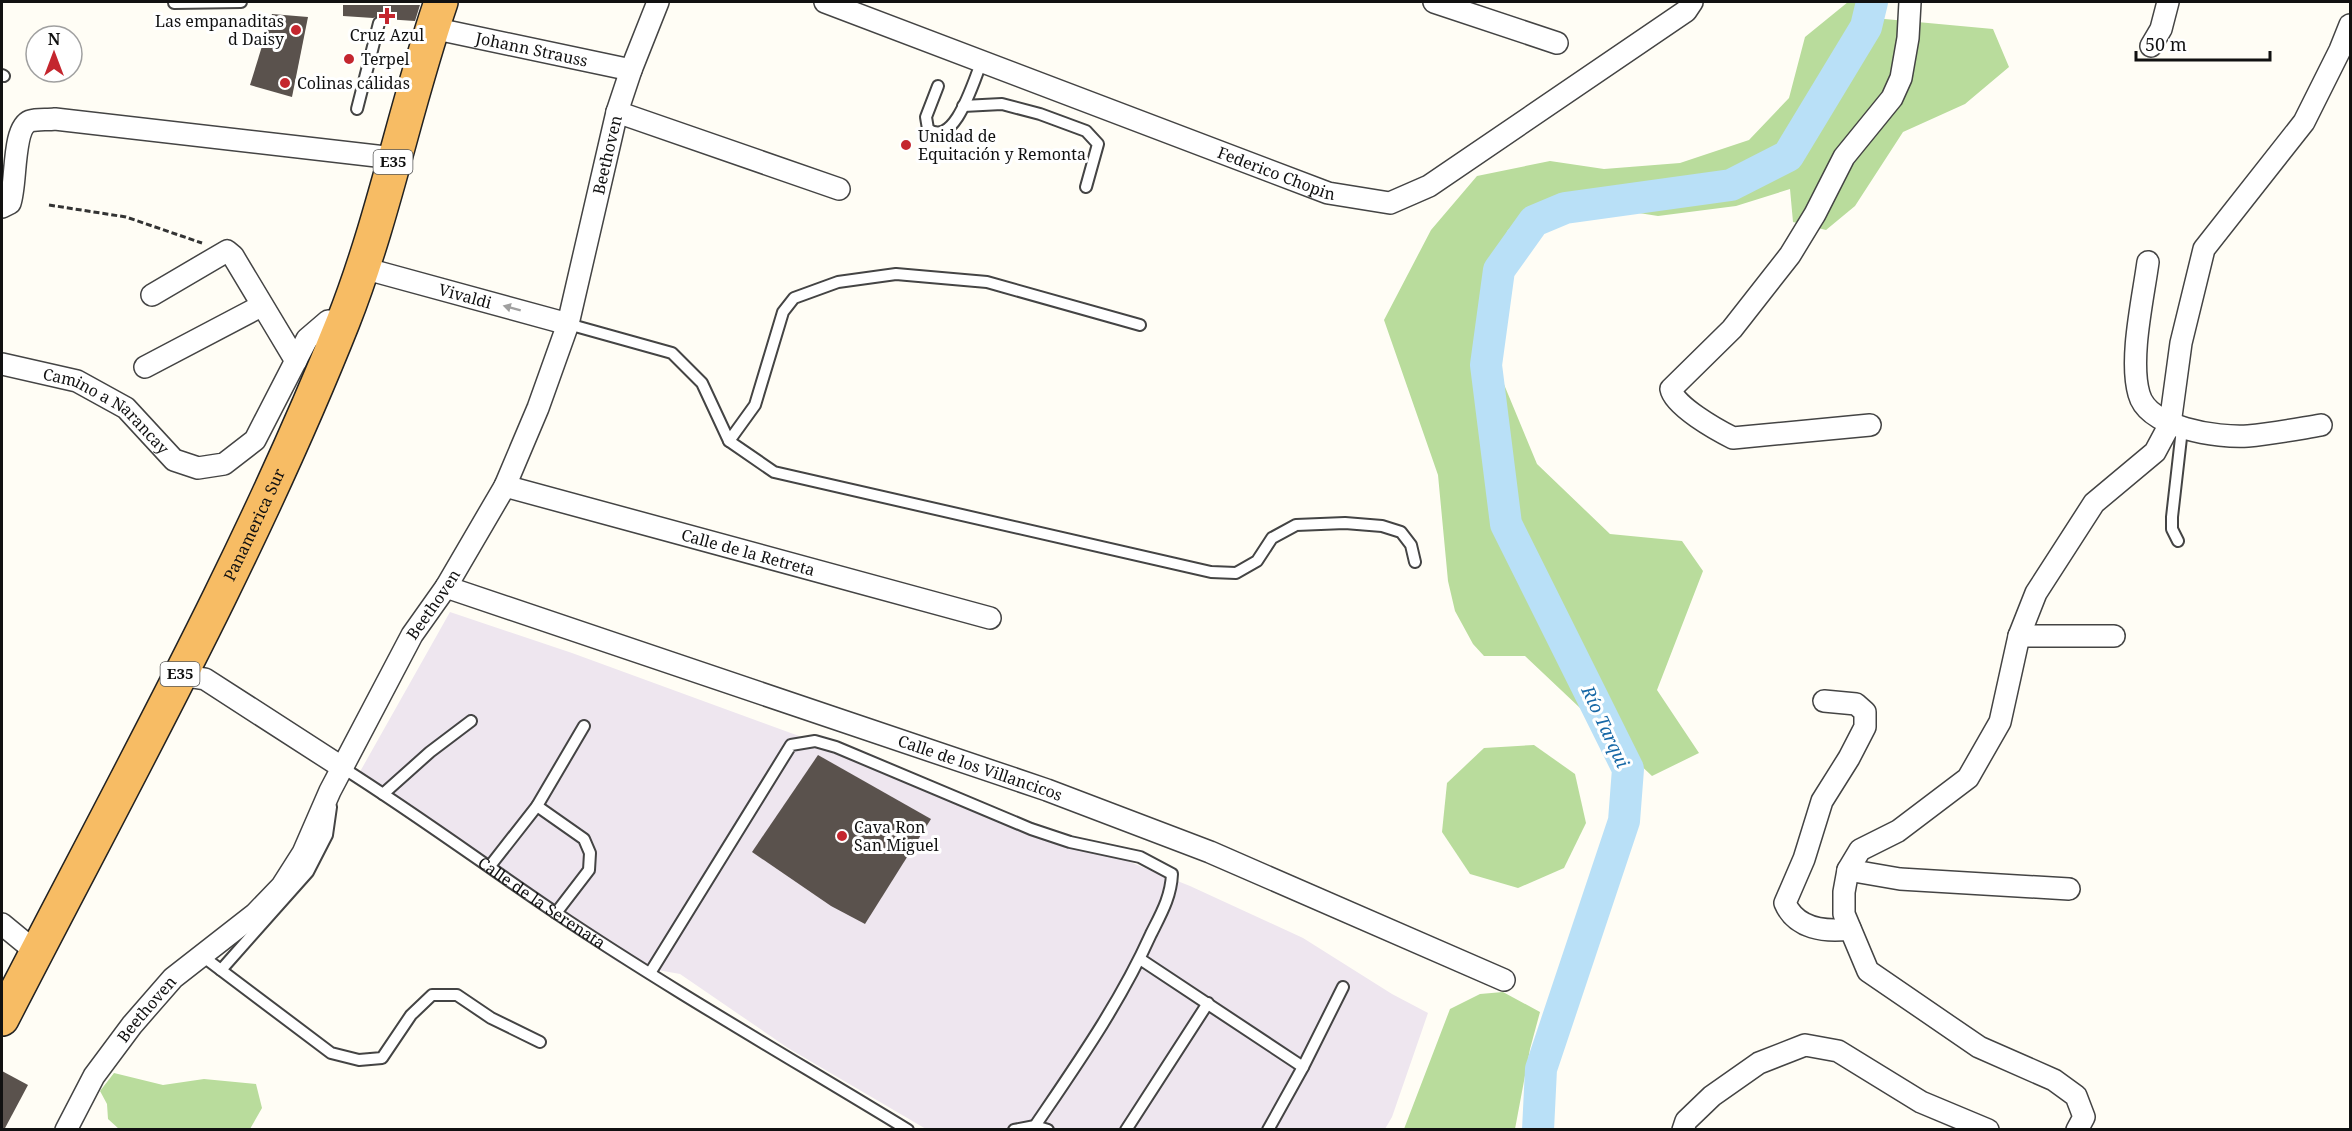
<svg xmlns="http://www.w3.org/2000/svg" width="2352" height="1131" font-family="'Noto Serif',serif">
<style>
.industrial{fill:#eee6ef}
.forest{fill:#b9dc9c}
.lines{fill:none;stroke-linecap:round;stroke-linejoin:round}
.river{stroke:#b9e0f7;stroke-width:32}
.building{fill:#5a524d}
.service-casing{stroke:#444;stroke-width:14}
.minor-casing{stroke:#444;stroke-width:24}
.trunk-casing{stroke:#222;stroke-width:36}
.path{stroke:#333;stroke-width:3;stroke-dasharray:6 3;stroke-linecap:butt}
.service{stroke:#fff;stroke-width:10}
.minor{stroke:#fff;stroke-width:21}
.trunk{stroke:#f7bc64;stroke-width:33}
.oneway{fill:#a0a0a0}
.poi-dot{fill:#c4262e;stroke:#fff;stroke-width:2}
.labels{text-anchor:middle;stroke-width:6;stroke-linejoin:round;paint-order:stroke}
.shield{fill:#fff;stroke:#585858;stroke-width:1.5}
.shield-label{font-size:15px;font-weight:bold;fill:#111}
.poi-label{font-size:16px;fill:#111;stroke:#fff;text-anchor:start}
.street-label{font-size:16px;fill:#111;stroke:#fff}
.water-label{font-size:18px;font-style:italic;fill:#1768a6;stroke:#fff}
</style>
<rect width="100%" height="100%" fill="#fffdf5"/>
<polygon class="industrial" points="450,612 572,653 977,801 1190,886 1303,938 1392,994 1428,1013 1392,1117 1385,1129 926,1129 788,1048 680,974 619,963 387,805 367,783 357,777"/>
<g class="forest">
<polygon points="1848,2 1872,2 1874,18 1993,29 2009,67 1965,104 1903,132 1855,206 1826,230 1793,222 1790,189 1736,206 1658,216 1568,202 1508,230 1487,281 1482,350 1503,382 1537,464 1610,534 1682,541 1703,571 1657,690 1699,753 1652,776 1525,656 1484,656 1473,644 1455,611 1448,581 1438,475 1384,320 1431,230 1477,176 1550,161 1604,169 1680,163 1749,140 1789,98 1805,37"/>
<polygon points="1534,745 1575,774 1586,823 1564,868 1518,888 1470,874 1442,832 1447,783 1484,748"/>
<polygon points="1503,992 1540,1012 1530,1049 1515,1129 1404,1129 1450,1009 1480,994"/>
<polygon points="114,1073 163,1085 204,1079 256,1084 262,1108 250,1129 119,1129 108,1119 107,1104 100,1091"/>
</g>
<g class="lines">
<polyline class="river" points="1538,1130 1541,1069 1624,821 1628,769 1506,524 1486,365 1499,270 1534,221 1565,208 1731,185 1788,156 1866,27 1872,2"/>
</g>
<g class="building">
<polygon points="343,5 420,5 415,21 385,19 380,16 373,18 343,16"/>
<polygon points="272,14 308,17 292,97 250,85"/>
<polygon points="818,755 931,819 865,924 831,906 752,852"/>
<polygon points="2,1071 28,1085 4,1130 2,1130"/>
</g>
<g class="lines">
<defs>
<g id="service">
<polyline points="174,3 241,2"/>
<polyline points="2,75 4,76"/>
<path d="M938 86 926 117 928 129C955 149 974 79 982 61"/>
<polyline points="963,106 1002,104 1040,114 1086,131 1098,144 1086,187"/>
<polyline points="357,109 379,23"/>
<polyline points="568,324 672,353 702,383 729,441 774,472 1211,572 1236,573 1257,561 1272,538 1296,525 1345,523 1382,526 1401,532 1411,545 1415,562"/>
<polyline points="729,441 755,405 783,312 794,298 838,282 896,274 987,282 1140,325"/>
<polyline points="2178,541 2172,529 2172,517 2182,429"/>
<path id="s1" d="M343 768C416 814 485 865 556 913 671 990 790 1058 908 1130"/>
<polyline points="383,794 430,752 471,721"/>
<polyline points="537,806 584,839 590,853 589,870 556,913"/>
<polyline points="490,866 537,806 584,726"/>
<polyline points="201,955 331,1053 359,1060 382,1058 411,1015 432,995 457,995 491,1018 540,1042"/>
<polyline points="1140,959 1303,1067"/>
<polyline points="221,970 308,872 327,835 331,807"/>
<path d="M650 973 791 745 815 741 836 747 1031 829 1070 842 1140 857 1172 874C1171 897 1161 914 1151 934 1120 1003 1077 1064 1035 1126"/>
<polyline points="1014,1130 1035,1126 1048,1130"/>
<polyline points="1126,1130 1208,1003"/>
<polyline points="1268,1130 1303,1067 1343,987"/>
</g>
<g id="minor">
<path id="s2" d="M825 2 1328 193 1390 203 1429 186 1686 11 1692 2"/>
<polyline points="1434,2 1557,43"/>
<path id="s3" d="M432 28 631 70"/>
<polyline points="2151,46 2161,29 2168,2"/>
<polyline points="617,112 839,189"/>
<path d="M2 207 10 203C17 183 12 128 30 121 37 119 47 120 55 119L394 158"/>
<path d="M2148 262C2143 299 2129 359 2139 394 2148 428 2218 438 2248 436 2272 434 2297 429 2321 425"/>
<path id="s4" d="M363 268 568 324"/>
<polyline points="152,295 227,251 233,256 296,361"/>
<path id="s5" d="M2 364 77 381 126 408 174 460 198 468 224 464 255 440 307 339 328 321 343 322"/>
<polyline points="145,367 261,306"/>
<path d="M1870 425 1733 438C1717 430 1674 406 1671 389L1732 329 1790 255 1815 214 1844 157 1892 98 1901 78 1908 38 1910 2"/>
<path id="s6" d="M505 486 990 618"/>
<path id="s7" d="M446 587 1047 790 1210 852 1504 980"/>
<polyline points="2019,636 2114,636"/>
<polyline points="180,675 205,679 343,768"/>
<path d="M1824 701 1856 704 1865 712V727L1849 758 1822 801 1804 859 1785 903C1796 929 1825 932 1850 929"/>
<polyline points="1848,870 1900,879 2069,889"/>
<polyline points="2,924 36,952"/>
<path id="s8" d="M66 1130 94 1076 132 1025 173 978 255 914 282 886 303 853 330 791 412 635 446 587 505 486 538 408 568 324 617 112 631 70 658 2"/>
<polyline points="1683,1130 1686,1121 1712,1096 1759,1063 1805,1045 1838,1051 1921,1102 1988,1130"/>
<polyline points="2077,1130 2084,1117 2076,1096 2054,1080 1979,1047 1868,971 1844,914 1844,892 1848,870 1860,850 1898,831 1968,778 2000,722 2019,636 2036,593 2094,503 2155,452 2170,424 2181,343 2204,249 2304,122 2340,50 2350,25"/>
</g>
<g id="trunk">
<path id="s9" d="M2 1019C120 789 247 563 343 322 384 218 405 107 441 2"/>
</g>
</defs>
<use href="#service" class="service-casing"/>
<use href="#minor" class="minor-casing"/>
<use href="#trunk" class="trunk-casing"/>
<polyline class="path" points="49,205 126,217 202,243"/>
<use href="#service" class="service"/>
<use href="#minor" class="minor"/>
<use href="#trunk" class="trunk"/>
</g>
<defs><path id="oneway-solid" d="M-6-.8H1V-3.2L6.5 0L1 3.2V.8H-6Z" transform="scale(1.5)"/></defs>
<use class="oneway" href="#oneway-solid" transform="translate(512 308) rotate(-165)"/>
<g class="poi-dot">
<path d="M384 7h6v6h6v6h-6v6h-6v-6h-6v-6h6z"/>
<circle cx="296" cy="30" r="6"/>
<circle cx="349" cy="59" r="6"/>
<circle cx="285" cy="83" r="6"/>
<circle cx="906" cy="145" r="6"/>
<circle cx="842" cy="836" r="6"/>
</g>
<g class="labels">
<g class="shield">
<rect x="373.5" y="150" width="39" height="24" rx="4.5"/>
<rect x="160.5" y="662" width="39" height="24" rx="4.5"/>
</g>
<g class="shield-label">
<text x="393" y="167">E35</text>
<text x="180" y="679">E35</text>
</g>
<g class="poi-label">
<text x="284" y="27" text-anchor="end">Las empanaditas<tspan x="284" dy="18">d Daisy</tspan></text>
<text x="387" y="41" text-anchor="middle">Cruz Azul</text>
<text x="361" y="65">Terpel</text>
<text x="297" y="89">Colinas cálidas</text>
<text x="918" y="142">Unidad de<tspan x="918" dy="18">Equitación y Remonta</tspan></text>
<text x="854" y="833">Cava Ron<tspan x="854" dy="18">San Miguel</tspan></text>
</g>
<g class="street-label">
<text dy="6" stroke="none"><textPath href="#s3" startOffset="102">Johann Strauss</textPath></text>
<text dy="6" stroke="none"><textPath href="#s8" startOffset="1136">Beethoven</textPath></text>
<text dy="6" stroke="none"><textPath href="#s2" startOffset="483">Federico Chopin</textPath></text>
<text dy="6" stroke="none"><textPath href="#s4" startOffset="106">Vivaldi</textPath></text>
<text dy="6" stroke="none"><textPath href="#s5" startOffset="117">Camino a Narancay</textPath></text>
<text dy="6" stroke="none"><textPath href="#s9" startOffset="555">Panamerica Sur</textPath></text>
<text dy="6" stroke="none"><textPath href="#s6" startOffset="252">Calle de la Retreta</textPath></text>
<text dy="6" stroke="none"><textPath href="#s8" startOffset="650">Beethoven</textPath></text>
<text dy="6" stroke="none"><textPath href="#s7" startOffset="564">Calle de los Villancicos</textPath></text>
<text dy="6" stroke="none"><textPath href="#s1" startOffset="240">Calle de la Serenata</textPath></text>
<text dy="6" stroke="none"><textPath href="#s8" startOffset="146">Beethoven</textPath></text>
</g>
<g class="water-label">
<text transform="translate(1605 727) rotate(65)" y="6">Río Tarqui</text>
</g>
</g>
<rect width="2352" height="1131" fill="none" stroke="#111111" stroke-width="6"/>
<g transform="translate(54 54)"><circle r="28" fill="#ffffff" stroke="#a0a0a0" stroke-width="1.5"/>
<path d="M0-4.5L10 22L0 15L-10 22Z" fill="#c4262e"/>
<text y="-9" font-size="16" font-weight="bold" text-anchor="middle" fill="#111111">N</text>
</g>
<path d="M2136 51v9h134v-9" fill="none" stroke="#111111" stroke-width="3"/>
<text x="2145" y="51" font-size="18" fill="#111111" stroke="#ffffff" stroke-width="4.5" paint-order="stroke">50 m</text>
</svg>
